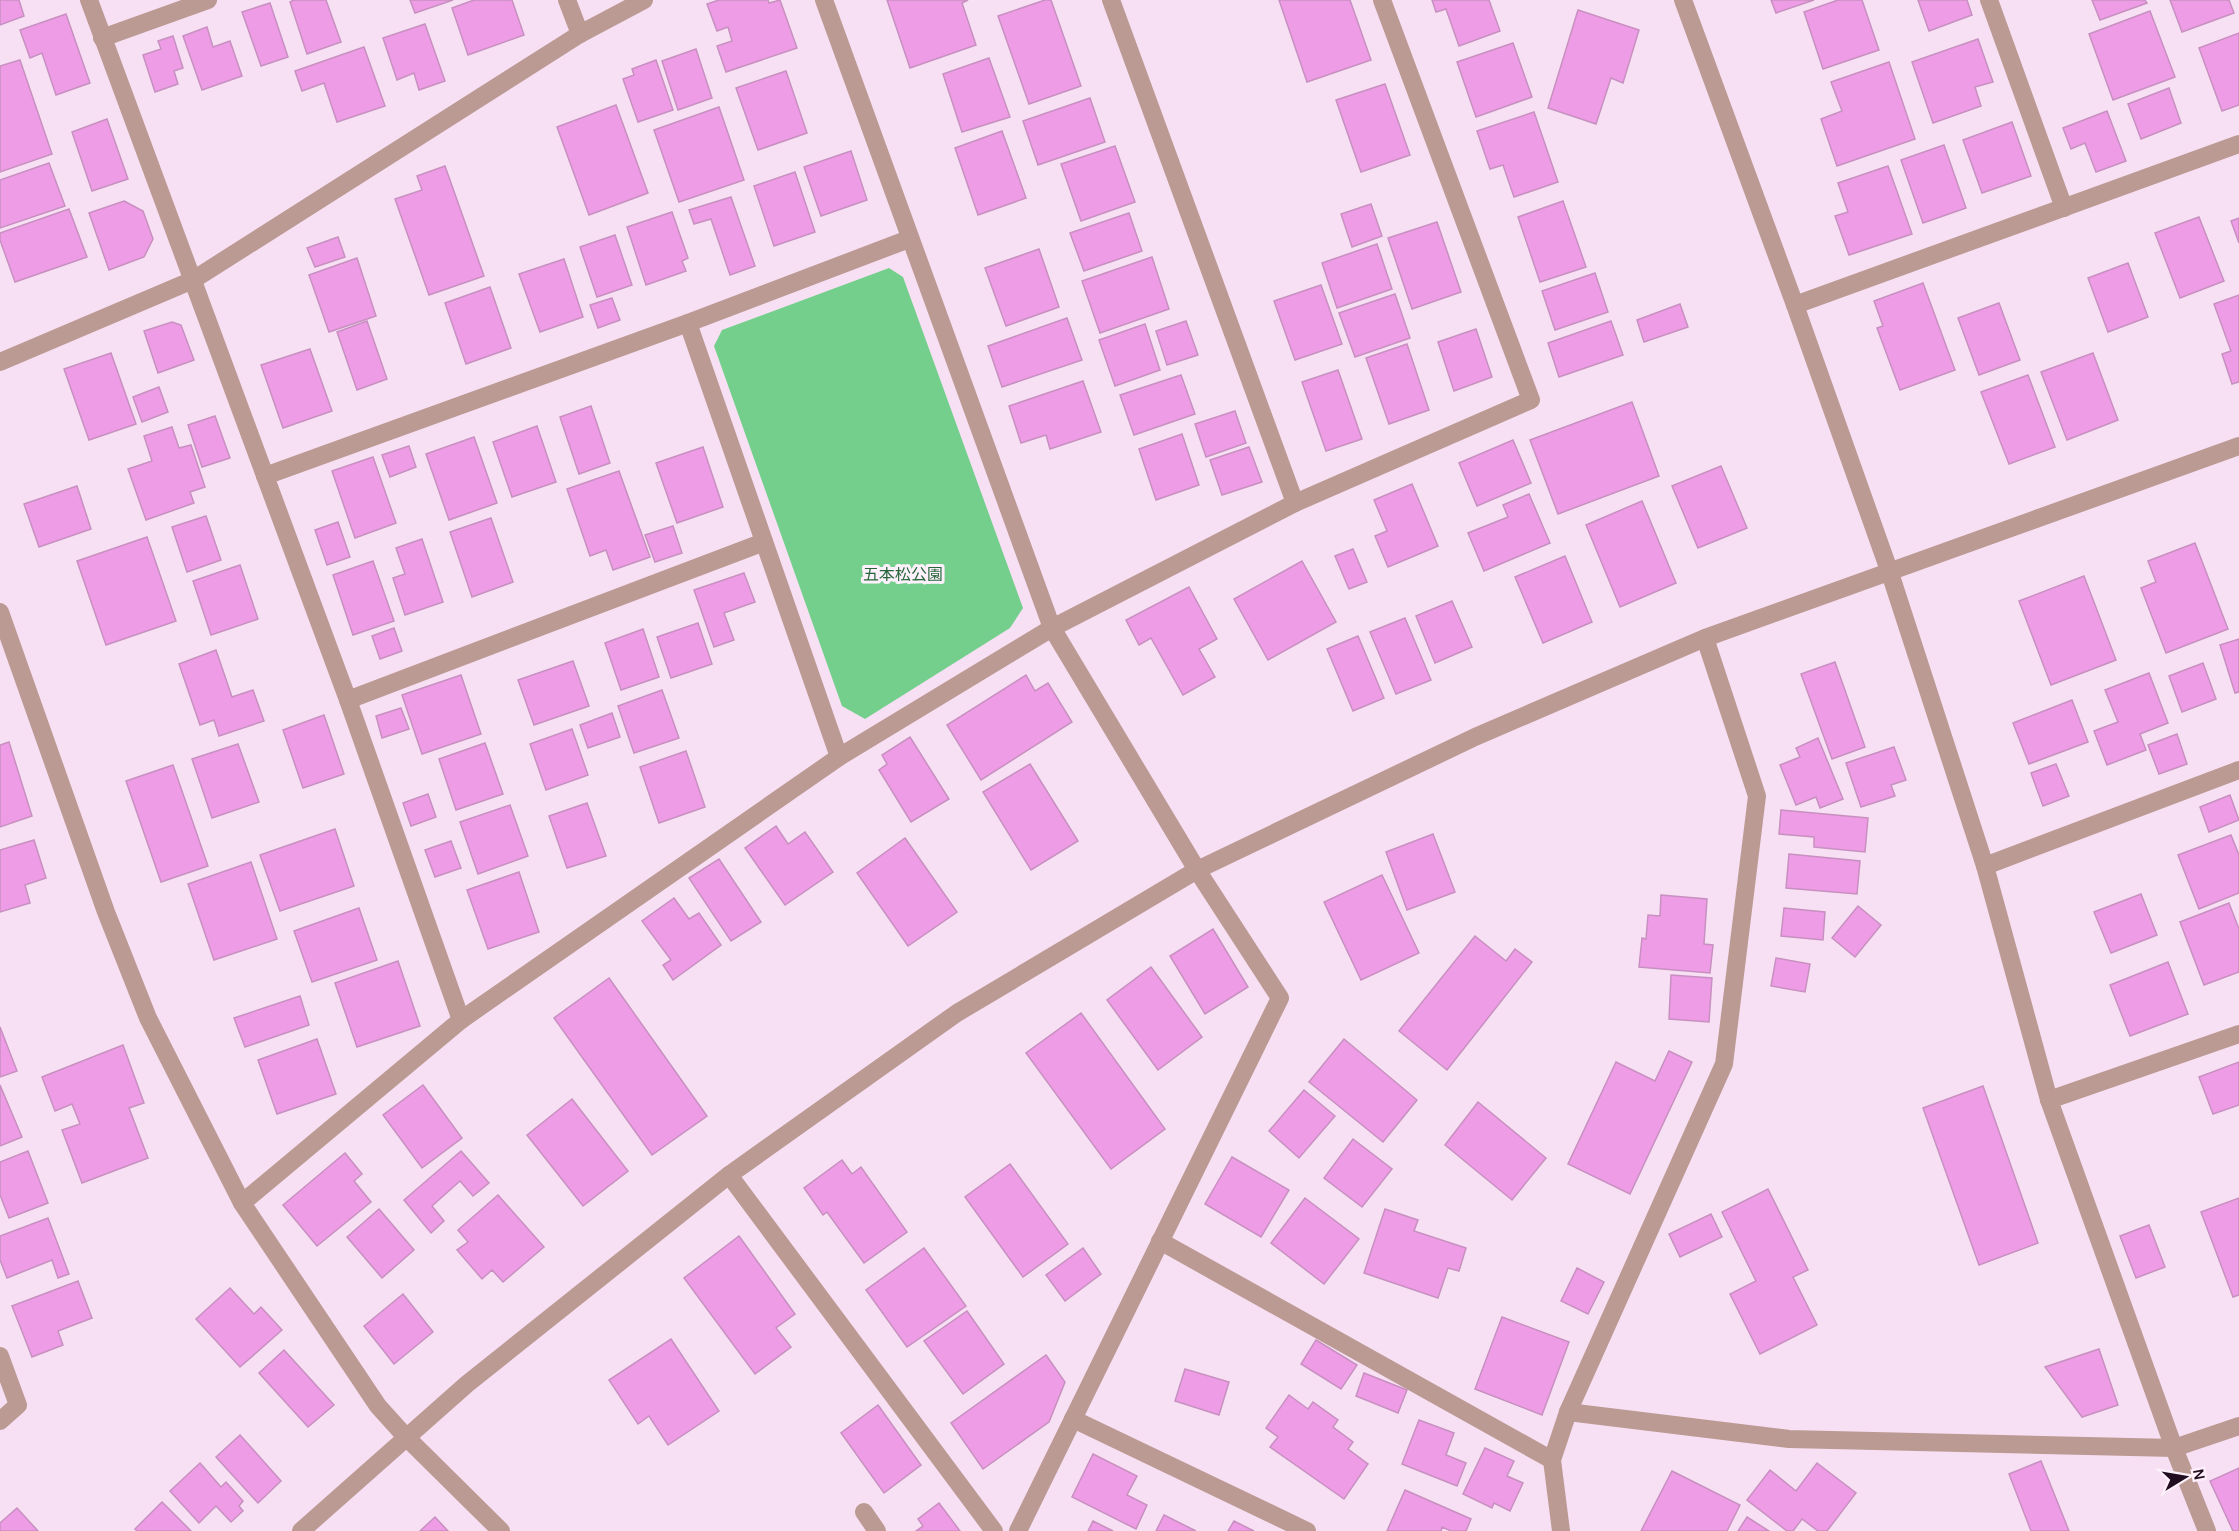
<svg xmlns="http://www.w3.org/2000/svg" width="2239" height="1531" font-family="Karla,'Noto Sans JP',sans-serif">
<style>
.green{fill:#74cf8c}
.building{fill:#ee9ce5;stroke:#c790c0;stroke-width:1.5}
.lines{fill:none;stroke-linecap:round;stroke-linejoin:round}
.minor{stroke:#bc9a94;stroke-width:18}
.tertiary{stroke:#bc9a94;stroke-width:18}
.labels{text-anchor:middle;stroke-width:6;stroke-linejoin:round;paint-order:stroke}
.park-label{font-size:16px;fill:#246639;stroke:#fef1fc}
</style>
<rect width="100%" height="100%" fill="#f8e0f4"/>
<polygon class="green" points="889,268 903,277 1023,608 1010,628 865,719 842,706 714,346 722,330"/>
<g class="building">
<polygon points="0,0 19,0 24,16 0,25"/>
<polygon points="294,0 326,0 341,42 307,54 290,2"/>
<polygon points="410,0 453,0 415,13"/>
<polygon points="474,0 512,0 524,35 468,55 452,8"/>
<polygon points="719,0 768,0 769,3 780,0 797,48 726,72 717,46 732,41 728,27 717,31 707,4"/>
<polygon points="887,0 968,0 962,3 976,45 910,68"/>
<polygon points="1045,0 1051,0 1081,86 1029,104 998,16"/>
<polygon points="1279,0 1350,0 1371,60 1307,82"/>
<polygon points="1432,0 1489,0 1500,31 1459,46 1446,9 1436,12"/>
<polygon points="1771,0 1814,0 1776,13"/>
<polygon points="1838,0 1862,0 1879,50 1823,69 1804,12"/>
<polygon points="1918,0 1967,0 1972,15 1929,31"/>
<polygon points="2092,0 2145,0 2147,3 2100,20"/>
<polygon points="2170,0 2229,0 2234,13 2182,32"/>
<polygon points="270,3 288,57 261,66 242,12"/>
<polygon points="1578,10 1639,30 1623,83 1611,78 1596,124 1548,108"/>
<polygon points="2150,11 2175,77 2113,100 2089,34"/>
<polygon points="66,14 90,83 56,95 42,53 30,58 20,30"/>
<polygon points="425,24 445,81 419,90 414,73 397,80 383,38"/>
<polygon points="207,27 213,47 230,41 242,76 202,90 183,36"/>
<polygon points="2239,33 2239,105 2222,111 2199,48"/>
<polygon points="173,36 183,68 174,71 178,84 155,92 143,55 161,49 158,41"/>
<polygon points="1978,39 1993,82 1975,87 1981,106 1933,123 1912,62"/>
<polygon points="1513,43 1532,97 1476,117 1457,62"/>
<polygon points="364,47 385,106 337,122 324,83 302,91 295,71"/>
<polygon points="696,49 712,98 678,110 662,61"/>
<polygon points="989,58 1010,117 962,132 943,74"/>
<polygon points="20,60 52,154 0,172 0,66"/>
<polygon points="656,60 673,110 638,122 623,79 634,75 632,69"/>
<polygon points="1889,62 1915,139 1837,166 1821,119 1842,111 1831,82"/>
<polygon points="786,71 807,133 758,150 736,88"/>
<polygon points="1385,84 1410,155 1361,172 1336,100"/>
<polygon points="2169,88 2181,123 2141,139 2128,104"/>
<polygon points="1090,98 1105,142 1038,165 1023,121"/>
<polygon points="616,105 648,193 589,215 557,127"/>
<polygon points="719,107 744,180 679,202 654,130"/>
<polygon points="2107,111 2126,161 2096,172 2085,143 2071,149 2063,128"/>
<polygon points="1534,112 1558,182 1514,197 1503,165 1490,169 1477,131"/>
<polygon points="107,119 128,179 92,191 72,132"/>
<polygon points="2012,122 2031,176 1982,193 1963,140"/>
<polygon points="1002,131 1026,198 978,215 955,148"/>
<polygon points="1944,145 1966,208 1923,223 1901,160"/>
<polygon points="1115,146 1135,202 1081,221 1061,164"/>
<polygon points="851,151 867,200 821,216 804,167"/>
<polygon points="49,163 65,206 0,228 0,180"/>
<polygon points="445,166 484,276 429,295 395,199 422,190 417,176"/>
<polygon points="1888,166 1912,234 1849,255 1835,216 1848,212 1838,183"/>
<polygon points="795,172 815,232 774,246 754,186"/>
<polygon points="731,197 755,266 730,275 711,219 694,224 689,210"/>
<polygon points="124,201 143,211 153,239 144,257 109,270 89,213"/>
<polygon points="1563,201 1586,267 1540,282 1518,217"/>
<polygon points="1371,204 1382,236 1352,247 1341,214"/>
<polygon points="69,209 87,257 15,282 0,240 0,233"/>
<polygon points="672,212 688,258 682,261 686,271 646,285 627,227"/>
<polygon points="1129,213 1142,251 1084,271 1070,233"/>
<polygon points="2199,217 2224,281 2180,298 2155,233"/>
<polygon points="2239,218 2239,243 2231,221"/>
<polygon points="1437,222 1461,292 1412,309 1388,238"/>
<polygon points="615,235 632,285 597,297 580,247"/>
<polygon points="338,237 345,257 315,267 307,248"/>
<polygon points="1377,244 1392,289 1337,308 1322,263"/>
<polygon points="1039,249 1059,307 1006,326 985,268"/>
<polygon points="1152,257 1169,309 1100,333 1082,281"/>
<polygon points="357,258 376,316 329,332 309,275"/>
<polygon points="564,259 583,317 540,332 519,274"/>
<polygon points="2128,263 2148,317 2108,332 2088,278"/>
<polygon points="1595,273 1608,312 1555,330 1542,291"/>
<polygon points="1923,283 1955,370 1900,390 1877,328 1883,326 1874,301"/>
<polygon points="1321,285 1342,344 1295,360 1274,301"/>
<polygon points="490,287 511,348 466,364 445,303"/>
<polygon points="1395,294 1410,338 1355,357 1339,313"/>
<polygon points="2239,295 2239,382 2232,384 2222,354 2231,351 2214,304"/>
<polygon points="612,298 620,320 598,328 590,305"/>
<polygon points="1999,303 2020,360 1979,375 1958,318"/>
<polygon points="1680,304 1688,327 1644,342 1637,320"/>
<polygon points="1067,318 1082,360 1002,387 988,346"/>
<polygon points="367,321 387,379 357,390 337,332"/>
<polygon points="1186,321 1198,355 1167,365 1156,331"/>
<polygon points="1611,321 1623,355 1559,377 1548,343"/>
<polygon points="172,322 181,325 194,360 158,373 144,331"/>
<polygon points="1145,324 1160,370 1115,386 1099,340"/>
<polygon points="1476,329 1492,377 1454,391 1438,342"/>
<polygon points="1407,344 1429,410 1389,424 1366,358"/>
<polygon points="310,349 332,411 283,428 261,365"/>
<polygon points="111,353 136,424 89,440 64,369"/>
<polygon points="2093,353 2118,420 2067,440 2041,372"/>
<polygon points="1338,370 1362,439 1326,451 1302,382"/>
<polygon points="1181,375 1195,414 1134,435 1120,395"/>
<polygon points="2028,375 2055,447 2009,464 1981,392"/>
<polygon points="1083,381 1101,432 1050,449 1046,435 1021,443 1009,406"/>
<polygon points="159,387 168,412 142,422 133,397"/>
<polygon points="1632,402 1659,476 1558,514 1530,440"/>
<polygon points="591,406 610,463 579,474 560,417"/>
<polygon points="1235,411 1246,443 1206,457 1195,424"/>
<polygon points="215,416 230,458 202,467 188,425"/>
<polygon points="537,426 556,482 512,497 493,442"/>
<polygon points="172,427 179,448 191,445 205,487 190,492 194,503 146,520 128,469 152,461 144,436"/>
<polygon points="1182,434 1199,485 1156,500 1139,449"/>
<polygon points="474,437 497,503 449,520 426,454"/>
<polygon points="1513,440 1531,483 1477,506 1459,463"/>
<polygon points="409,446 416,467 390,477 382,455"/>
<polygon points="703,447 723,507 677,523 656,463"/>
<polygon points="1249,447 1262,482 1222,495 1210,460"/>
<polygon points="373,457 396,523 355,538 332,471"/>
<polygon points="1721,466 1747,528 1698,548 1672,486"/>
<polygon points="619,471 650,557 613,570 606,550 590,556 567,489"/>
<polygon points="1412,484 1438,546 1388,567 1375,536 1387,531 1374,500"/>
<polygon points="77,486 91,529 39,547 24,504"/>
<polygon points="1529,494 1550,543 1484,571 1468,533 1508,517 1503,505"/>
<polygon points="1642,501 1676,583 1620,607 1586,525"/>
<polygon points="206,516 221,560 187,572 172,527"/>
<polygon points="491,518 513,582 472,597 450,532"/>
<polygon points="338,522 350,557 327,565 315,530"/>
<polygon points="673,526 682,553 655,562 645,535"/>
<polygon points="147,537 176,621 106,645 77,561"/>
<polygon points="422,539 443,602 405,615 393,578 405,574 396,548"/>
<polygon points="2195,543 2228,629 2166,653 2141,588 2156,582 2148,561"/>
<polygon points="1353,549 1367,582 1349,589 1335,556"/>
<polygon points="1565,556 1592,622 1543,643 1515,577"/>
<polygon points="373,561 394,621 353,635 333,575"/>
<polygon points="1302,561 1336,622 1268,660 1234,599"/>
<polygon points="240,565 258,619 211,635 193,581"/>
<polygon points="744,573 755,602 724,613 734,640 714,647 694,590"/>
<polygon points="2084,576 2116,660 2051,685 2019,601"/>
<polygon points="1189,587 1217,639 1199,649 1215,677 1183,695 1151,638 1139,645 1126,620"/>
<polygon points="1452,601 1472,647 1435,663 1416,616"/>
<polygon points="1405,618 1431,680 1396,694 1370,632"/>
<polygon points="698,623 712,664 671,678 657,637"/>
<polygon points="394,628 402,651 380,659 372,636"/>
<polygon points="643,629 659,677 621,690 605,643"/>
<polygon points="1358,636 1384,698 1353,711 1327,649"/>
<polygon points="2239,639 2239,692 2235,693 2220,645"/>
<polygon points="216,650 232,697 253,690 264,721 219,736 214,720 200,725 179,664"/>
<polygon points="573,661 589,706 534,725 518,680"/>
<polygon points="1835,662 1865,747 1832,759 1801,674"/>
<polygon points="2203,663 2216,699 2182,712 2169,676"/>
<polygon points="2149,673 2168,723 2140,734 2146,750 2107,765 2094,731 2118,722 2105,690"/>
<polygon points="461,675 481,734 422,754 402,695"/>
<polygon points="1026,675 1035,691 1048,683 1072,722 981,780 947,725"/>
<polygon points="662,690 679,738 634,753 618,706"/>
<polygon points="2072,700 2088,742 2029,764 2013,723"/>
<polygon points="401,708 409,729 382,738 376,716"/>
<polygon points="612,713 620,737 588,748 580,725"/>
<polygon points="324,715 344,774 303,788 283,730"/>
<polygon points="572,729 588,775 546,790 530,744"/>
<polygon points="2177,734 2187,764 2159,774 2148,745"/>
<polygon points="910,737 949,799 911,822 879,770 887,764 882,755"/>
<polygon points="1818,738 1843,799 1820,808 1816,797 1796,805 1780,765 1800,757 1796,748"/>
<polygon points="9,742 32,816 0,827 0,745"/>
<polygon points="485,743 503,794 456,810 439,759"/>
<polygon points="238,744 259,802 212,818 192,759"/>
<polygon points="1894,747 1906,780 1891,785 1895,796 1861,807 1846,763"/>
<polygon points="686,751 705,807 659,823 640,767"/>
<polygon points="1030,764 1078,841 1031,870 983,792"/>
<polygon points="2056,764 2069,796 2043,806 2031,773"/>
<polygon points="173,765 208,866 161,882 126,781"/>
<polygon points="428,794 436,817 411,826 403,803"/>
<polygon points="2230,795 2239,820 2209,832 2200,807"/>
<polygon points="587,803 606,856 567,868 549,816"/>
<polygon points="510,805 528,856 478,874 460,822"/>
<polygon points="1781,810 1868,818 1865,852 1814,847 1814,837 1779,834"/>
<polygon points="776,826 788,844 805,832 833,872 785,905 745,848"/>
<polygon points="335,829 354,886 280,911 260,855"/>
<polygon points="1433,834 1455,892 1407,910 1386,852"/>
<polygon points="2231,835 2239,855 2239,893 2199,909 2178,855"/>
<polygon points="905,838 957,912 908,946 857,873"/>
<polygon points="34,840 46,878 25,885 30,903 0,912 0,850"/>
<polygon points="451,841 461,868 435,877 425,850"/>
<polygon points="1789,854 1860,861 1857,894 1786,888"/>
<polygon points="719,859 761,922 731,941 689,878"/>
<polygon points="251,862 277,939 214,960 188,884"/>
<polygon points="519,872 539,932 488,949 467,890"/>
<polygon points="1382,875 1419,953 1361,980 1324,902"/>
<polygon points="2141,894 2157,935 2111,953 2094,912"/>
<polygon points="1661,895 1707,899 1704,944 1713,945 1710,973 1639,967 1642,938 1646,939 1648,915 1660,916"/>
<polygon points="674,898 689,919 699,913 721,945 673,980 663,965 671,960 642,921"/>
<polygon points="2229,903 2239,929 2239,972 2204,985 2180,922"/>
<polygon points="1858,906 1881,925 1855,957 1832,938"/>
<polygon points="359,908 377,960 312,982 294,931"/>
<polygon points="1784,908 1825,912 1823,940 1781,936"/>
<polygon points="1213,929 1248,987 1205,1014 1170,956"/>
<polygon points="1475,936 1506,961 1515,949 1532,962 1447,1070 1399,1031"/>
<polygon points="1776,958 1810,964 1805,992 1771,986"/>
<polygon points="398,961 420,1026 357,1047 335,983"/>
<polygon points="2168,962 2188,1014 2130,1036 2110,985"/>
<polygon points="1151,967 1202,1037 1158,1070 1107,1000"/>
<polygon points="1671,975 1712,978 1709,1022 1669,1019"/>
<polygon points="609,978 707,1116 652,1155 554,1018"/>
<polygon points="300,996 309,1025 245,1047 234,1018"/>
<polygon points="1081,1013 1165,1129 1111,1169 1026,1053"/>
<polygon points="0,1027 17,1071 0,1077"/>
<polygon points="317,1039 336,1094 277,1114 258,1060"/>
<polygon points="1344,1039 1417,1100 1383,1142 1309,1082"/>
<polygon points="123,1045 144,1103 129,1108 148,1158 82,1183 62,1130 80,1124 72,1104 55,1111 42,1077"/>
<polygon points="1669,1051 1692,1062 1630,1194 1568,1164 1616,1062 1655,1081"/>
<polygon points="2239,1062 2239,1105 2213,1114 2199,1077"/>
<polygon points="0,1085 22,1137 0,1146"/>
<polygon points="423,1085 462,1138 422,1168 383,1115"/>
<polygon points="1983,1086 2038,1243 1979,1265 1923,1108"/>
<polygon points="1304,1090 1335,1116 1299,1158 1269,1131"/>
<polygon points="572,1099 628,1171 583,1206 527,1135"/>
<polygon points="1478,1102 1546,1158 1512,1200 1445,1145"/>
<polygon points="1353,1139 1392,1169 1362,1207 1324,1178"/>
<polygon points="28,1151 48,1203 9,1218 0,1195 0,1162"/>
<polygon points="461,1151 489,1183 473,1196 460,1181 432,1206 444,1221 431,1233 404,1200"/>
<polygon points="345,1153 362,1174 354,1181 371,1202 317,1246 283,1205"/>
<polygon points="1232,1157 1289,1190 1261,1237 1205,1204"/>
<polygon points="842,1160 852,1174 861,1167 907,1232 864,1263 827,1212 823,1215 804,1188"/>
<polygon points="1010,1164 1068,1244 1023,1277 965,1197"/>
<polygon points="1768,1189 1808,1270 1793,1277 1817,1325 1760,1354 1730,1294 1756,1281 1722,1212"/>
<polygon points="498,1195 544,1247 503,1282 492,1270 482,1279 457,1250 468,1242 458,1230"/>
<polygon points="1305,1198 1359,1239 1324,1284 1271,1243"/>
<polygon points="2239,1198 2239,1295 2233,1297 2201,1212"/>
<polygon points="379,1209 414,1250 382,1278 347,1237"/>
<polygon points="1385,1209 1418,1220 1414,1231 1466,1248 1459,1271 1448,1268 1438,1298 1364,1273"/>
<polygon points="1711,1214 1722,1237 1680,1257 1669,1234"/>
<polygon points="48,1218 69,1274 58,1278 52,1260 7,1278 0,1260 0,1236"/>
<polygon points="2149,1225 2165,1267 2136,1278 2120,1236"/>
<polygon points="739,1236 795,1314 776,1328 791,1347 755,1374 684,1278"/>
<polygon points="924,1248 966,1306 907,1347 866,1290"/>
<polygon points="1083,1248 1101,1274 1065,1301 1046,1275"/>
<polygon points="1577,1268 1604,1282 1588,1314 1561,1301"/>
<polygon points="78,1281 92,1318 58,1331 63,1345 32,1357 12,1306"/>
<polygon points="230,1288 254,1314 261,1307 282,1330 240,1367 196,1319"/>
<polygon points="403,1294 433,1332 394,1364 364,1326"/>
<polygon points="967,1311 1004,1364 963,1394 924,1341"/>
<polygon points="1502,1317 1569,1342 1542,1415 1475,1389"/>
<polygon points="671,1339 719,1411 668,1445 649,1416 638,1424 609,1380"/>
<polygon points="1316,1340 1357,1365 1341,1389 1301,1364"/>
<polygon points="2099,1349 2118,1405 2082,1417 2045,1367"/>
<polygon points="284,1350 334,1405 308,1427 259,1373"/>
<polygon points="1046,1355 1065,1382 1049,1422 983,1469 951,1423"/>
<polygon points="1185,1369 1229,1382 1219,1415 1175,1401"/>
<polygon points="1364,1373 1407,1390 1398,1413 1356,1396"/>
<polygon points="1289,1395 1308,1409 1313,1402 1338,1420 1333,1427 1353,1442 1348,1449 1368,1464 1344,1499 1270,1447 1278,1437 1266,1428"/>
<polygon points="878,1405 921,1465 884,1493 841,1433"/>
<polygon points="1419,1420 1454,1433 1446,1455 1466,1463 1457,1486 1402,1464"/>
<polygon points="240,1435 281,1481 258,1503 216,1457"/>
<polygon points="1485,1448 1514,1461 1507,1476 1523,1483 1510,1511 1494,1503 1492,1508 1463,1494"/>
<polygon points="1093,1454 1137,1476 1127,1495 1147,1505 1136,1529 1072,1497"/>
<polygon points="2041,1461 2069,1531 2031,1531 2009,1474"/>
<polygon points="200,1463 221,1487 226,1482 243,1501 239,1506 243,1511 231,1522 216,1506 199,1523 170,1491"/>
<polygon points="1817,1463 1856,1493 1827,1531 1818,1531 1802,1519 1793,1531 1787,1531 1747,1500 1770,1470 1796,1491"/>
<polygon points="2239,1468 2239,1531 2233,1531 2210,1481"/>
<polygon points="1672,1471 1740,1505 1727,1531 1641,1531"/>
<polygon points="1405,1490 1471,1519 1466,1531 1451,1531 1442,1527 1441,1531 1387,1531"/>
<polygon points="162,1502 191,1531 137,1531 135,1529"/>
<polygon points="939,1503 960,1531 916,1531 923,1526 918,1519"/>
<polygon points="17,1508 38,1531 0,1531 0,1523"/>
<polygon points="1164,1515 1196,1531 1156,1531"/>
<polygon points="435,1517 448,1531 420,1531"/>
<polygon points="1747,1517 1769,1531 1738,1531"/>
<polygon points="1093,1521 1113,1531 1088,1531"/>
<polygon points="1234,1521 1254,1531 1228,1531"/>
</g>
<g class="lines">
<g class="minor">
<polyline points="89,0 348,700 461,1020"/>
<polyline points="567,0 580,34"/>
<polyline points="824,0 1052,628 1197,870 1280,998 1018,1531"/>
<polyline points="1111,0 1295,503"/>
<polyline points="1989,0 2064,208"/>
<polyline points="102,38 208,0"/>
<polyline points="1795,305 2239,144"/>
<polyline points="688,323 839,757"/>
<polyline points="265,476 688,323 909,239"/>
<polyline points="1890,573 1985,866 2049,1100 2174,1448 2207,1531"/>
<polyline points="348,700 764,542"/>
<polyline points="1985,866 2239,770"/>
<polyline points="2049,1100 2239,1034"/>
<polyline points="729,1175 994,1531"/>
<polyline points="242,1203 461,1020 839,757 1052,628 1295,503 1531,400 1382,0"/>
<polyline points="1160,1241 1552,1460"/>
<polyline points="0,1356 18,1405 0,1421"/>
<polyline points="1568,1412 1789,1439 2174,1448 2239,1426"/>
<polyline points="1073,1419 1307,1531"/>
<polyline points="864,1512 877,1531"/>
<polyline points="1561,1531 1552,1460 1568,1412 1724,1064 1757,796 1705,638"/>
</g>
<g class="tertiary">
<polyline points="1683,0 1795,305 1890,573"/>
<polyline points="0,362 193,280 580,34 644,0"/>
<polyline points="0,612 106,912 148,1018 242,1203 378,1406 406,1437 501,1531"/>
<polyline points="301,1531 467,1384 729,1175 957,1013 1197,870 1475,737 1705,638 2239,446"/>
</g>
</g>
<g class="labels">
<g class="park-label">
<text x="903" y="580">五本松公園</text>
</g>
</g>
<g transform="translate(2185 1477) rotate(79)" stroke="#fef1fc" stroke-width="4.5" paint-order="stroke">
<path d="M0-4.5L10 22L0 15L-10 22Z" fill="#210d1f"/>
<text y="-9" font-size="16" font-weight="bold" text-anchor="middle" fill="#210d1f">N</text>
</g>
</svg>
